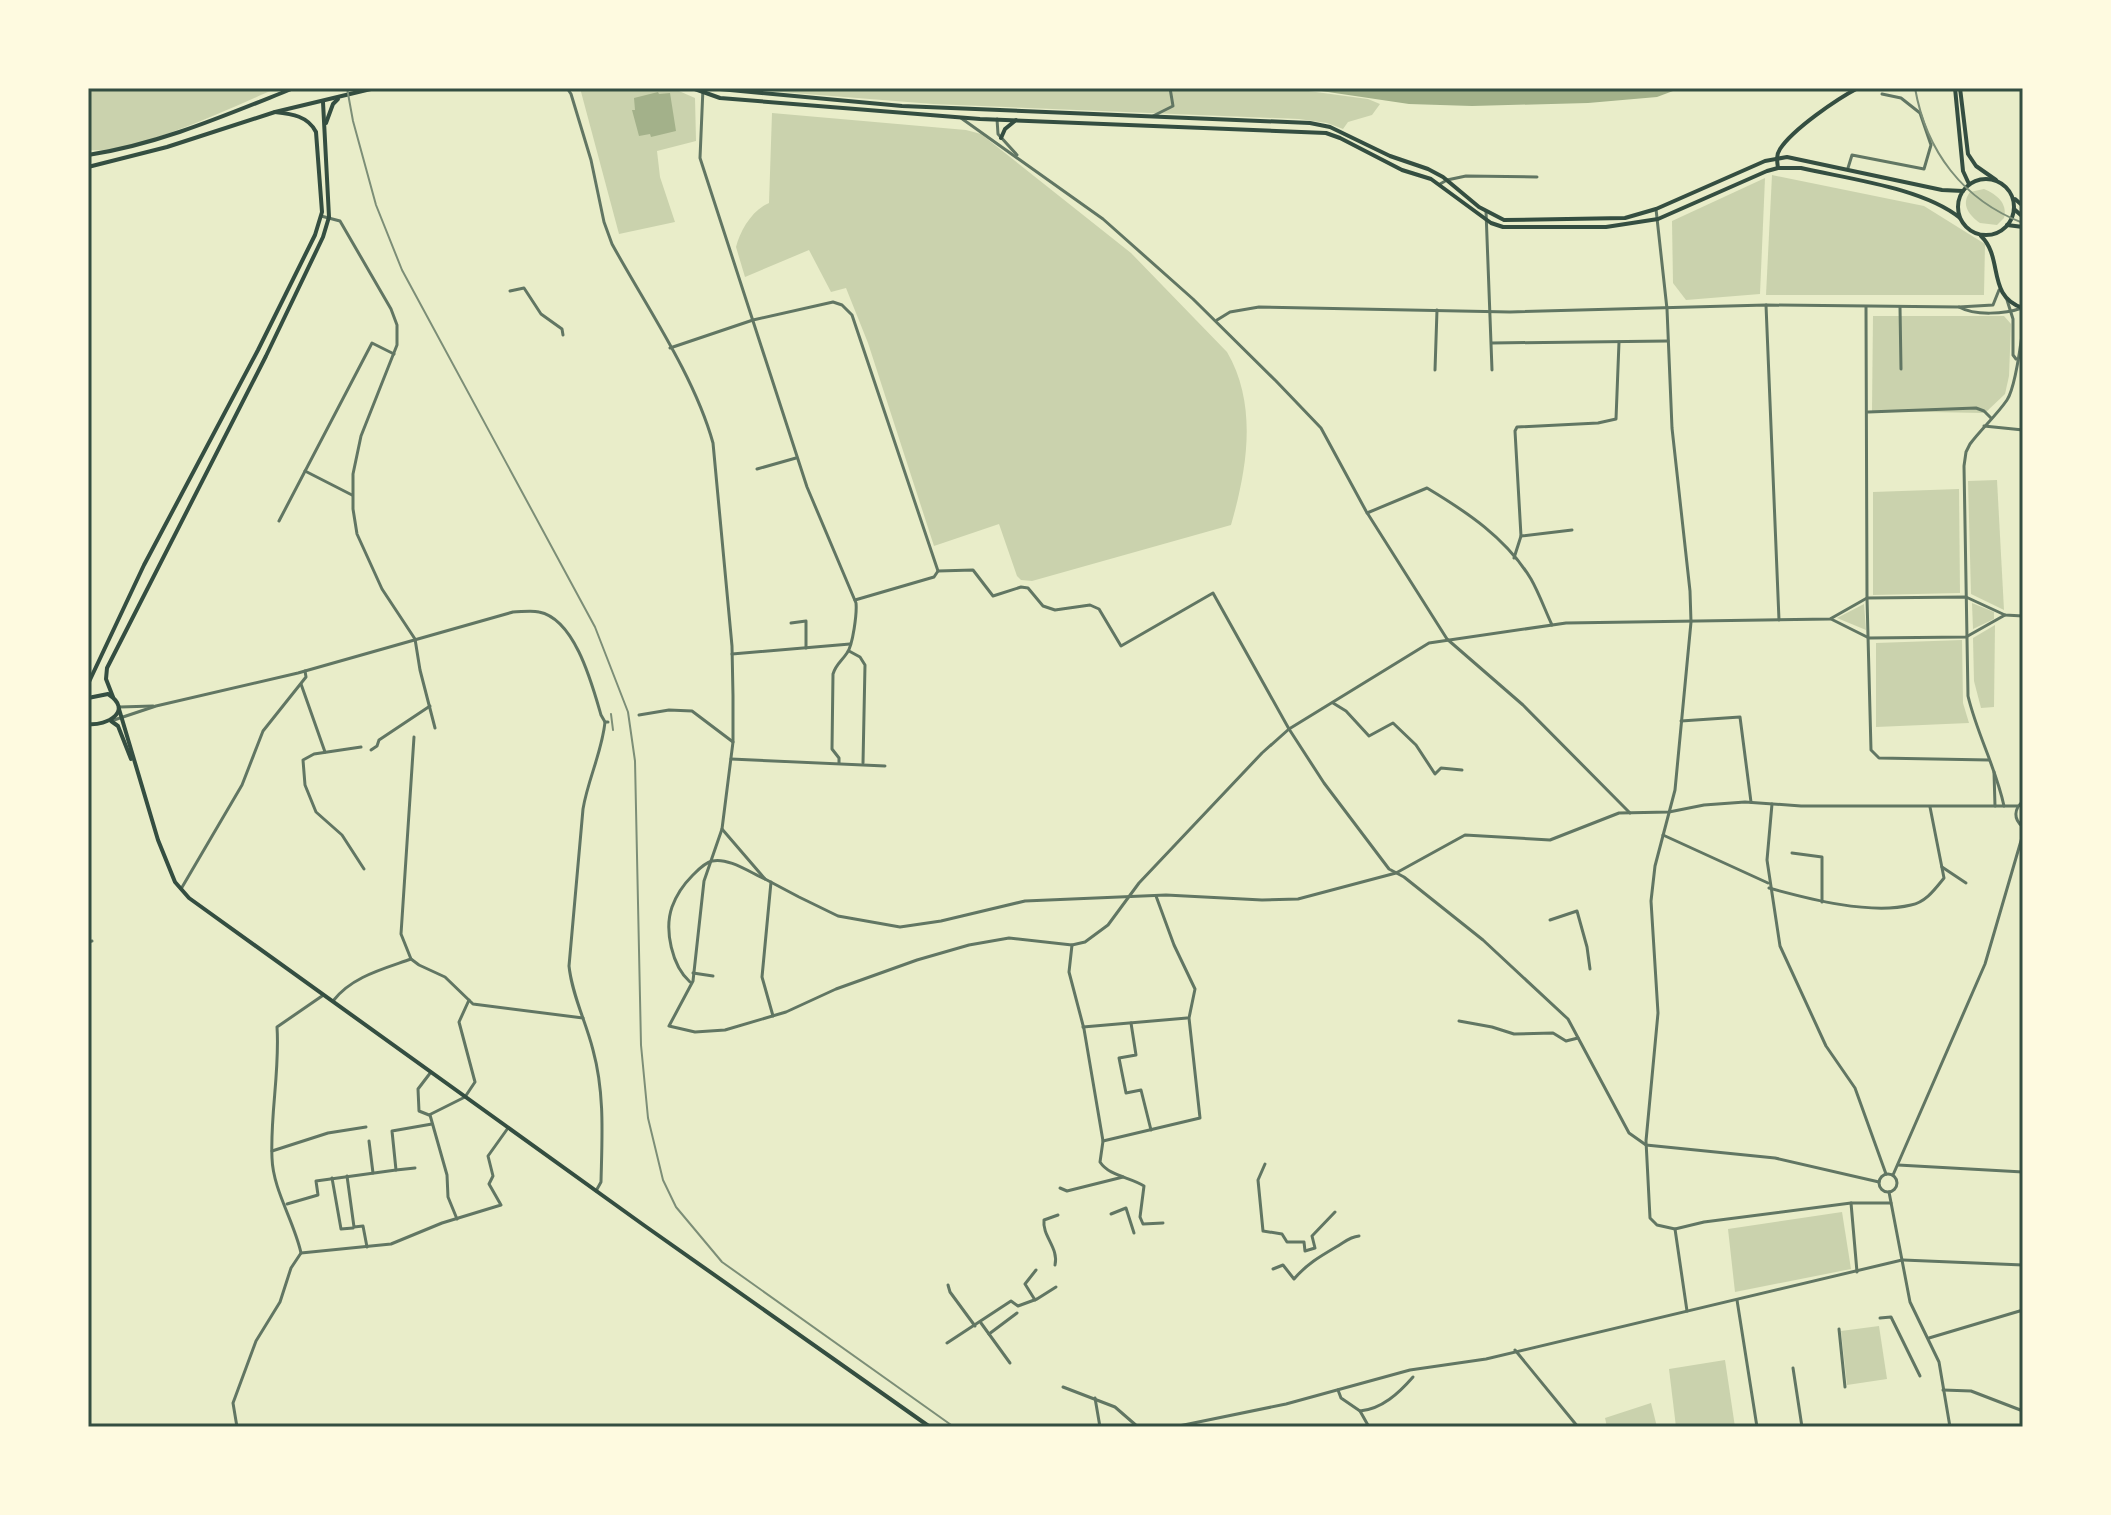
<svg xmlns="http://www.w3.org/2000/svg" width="2111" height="1515" font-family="Overpass,sans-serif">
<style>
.green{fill:#cad2ad}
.water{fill:#a3b18a}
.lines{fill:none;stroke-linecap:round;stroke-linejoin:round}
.minor{stroke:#617663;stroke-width:3}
.tertiary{stroke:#617663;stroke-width:3}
.secondary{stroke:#344e41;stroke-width:4}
.primary{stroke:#344e41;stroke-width:4}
.rail{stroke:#7c8e77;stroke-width:2}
.neatline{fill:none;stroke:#344e41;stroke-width:3}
</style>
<rect width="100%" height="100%" fill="#e9edc9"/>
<g class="green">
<path d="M88 88H277C233 107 133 155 88 150Z"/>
<polygon points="580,88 672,88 695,98 696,141 657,151 660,177 675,222 619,234"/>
<polygon points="730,88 1286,88 1368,99 1380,104 1372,115 1348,122 1343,129 1327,123 1299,119 933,104"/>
<path d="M772 113 966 130 981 134 1131 253 1227 352C1258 405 1247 469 1231 525L1032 581 1021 580 1017 576 999 524 934 546 868 343 846 288 831 292 809 250 745 277 736 247C740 231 752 210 769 203Z"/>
<polygon points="1772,175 1924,206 1985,244 1984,295 1766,295"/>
<polygon points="1765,178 1760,294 1686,300 1673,283 1672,221"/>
<path d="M1984 189C1996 194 2008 203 2004 218L1997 225 1980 223C1970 216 1960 205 1970 192Z"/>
<polygon points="1873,316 2004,316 2011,324 2009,376 2005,394 1985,413 1872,411"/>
<polygon points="1997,480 2004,610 1971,594 1968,481"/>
<polygon points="1959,489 1960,593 1873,595 1873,492"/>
<polygon points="1972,603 1994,612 1994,619 1973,629"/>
<polygon points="1864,604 1866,630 1837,618"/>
<polygon points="1995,625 1994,707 1981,708 1974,681 1973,638"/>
<polygon points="1962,640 1963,703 1969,723 1876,727 1876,643"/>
<polygon points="1842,1212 1851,1269 1735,1292 1728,1229"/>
<polygon points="1879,1326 1887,1379 1847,1385 1841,1331"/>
<polygon points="1725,1360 1735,1427 1676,1427 1669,1369"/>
<polygon points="1651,1403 1657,1427 1607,1427 1605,1418"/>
</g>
<g class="water">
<polygon points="1301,88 1681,88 1657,97 1588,103 1472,106 1409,104"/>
<polygon points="658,92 659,94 670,93 676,131 651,137 650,134 639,136 632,110 635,110 634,98"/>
</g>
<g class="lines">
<g class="minor">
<path d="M703 88 700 158 807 487 856 603C857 613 853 645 847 653 841 662 836 664 833 674L832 749 839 758V763"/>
<polyline points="1153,116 1173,106 1170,88"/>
<polyline points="961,118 1103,219 1193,299 1276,381 1321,428 1366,511 1447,639 1523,705 1630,813"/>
<polyline points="997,119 998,134 1017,155"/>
<polyline points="1848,168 1852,155 1924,169 1931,145 1920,113 1901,98 1882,94"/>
<polyline points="1440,184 1447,180 1466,176 1537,177"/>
<polyline points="1486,211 1492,370"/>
<polyline points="321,216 340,221 391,309 397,325 397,345 361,436 353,474 353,509 357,534 382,589 415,639 420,670 435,728"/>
<polyline points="510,291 524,288 541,314 562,329 563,335"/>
<polyline points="1766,305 1779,620"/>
<polyline points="1866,307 1867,598 1871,750 1879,758 1989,760"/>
<polyline points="1900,307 1901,369"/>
<path d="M1959 307C1975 316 2005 314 2022 308"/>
<polyline points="1217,320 1230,312 1259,307 1510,312 1766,305 1959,307 1993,305 1999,290"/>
<polyline points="1492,343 1668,341"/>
<polyline points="670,348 753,320 833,302 842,305 852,315 938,571"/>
<polyline points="1435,370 1437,310"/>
<polyline points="1868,412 1976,408 1984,411 1991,418"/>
<polyline points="1984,426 2023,430"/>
<polyline points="757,469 796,458"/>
<polyline points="305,471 352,495"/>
<path d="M1367 513 1427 488C1467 512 1506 538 1531 579 1539 593 1545 610 1552 625"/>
<polyline points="279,521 372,343 394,354"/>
<polyline points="1521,536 1572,530"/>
<polyline points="1514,558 1521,536 1515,431 1517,427 1598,423 1616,419 1619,342"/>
<polyline points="855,600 934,577 938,571 973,570 993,596 1021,587 1028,588 1043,606 1055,610 1090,605 1099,609 1121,646 1213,593 1289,729 1324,783 1389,869 1404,877 1483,940 1568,1019 1629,1133 1646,1145 1775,1158 1879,1182"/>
<polyline points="1831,619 1869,638 1966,637 2005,615"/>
<polyline points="791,623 806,621 806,648"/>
<polyline points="849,651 860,657 865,665 863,763"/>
<polyline points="732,654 850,644"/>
<polyline points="301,684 325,752"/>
<polyline points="1333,703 1346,711 1369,736 1393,723 1416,745 1435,774 1441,768 1462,770"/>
<polyline points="1681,721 1740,717 1751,802"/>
<polyline points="414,737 401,934 411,959 419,965 445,977 473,1004 583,1018"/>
<polyline points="361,747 314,754 303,760 305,785 316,812 342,835 364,869"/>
<polyline points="371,750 377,746 379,740 430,706"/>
<polyline points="731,759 885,766"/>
<polyline points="1772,804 1767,860 1780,946 1826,1046 1855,1088 1886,1174"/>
<polyline points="722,829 704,881 693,981 669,1026 695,1032 725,1030 786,1012 836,989 917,960 969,945 1009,938 1072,945 1085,942 1108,925 1139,883 1262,753 1289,729 1429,643 1566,623 1830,619 1867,598 1966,597 2005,615 2023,616"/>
<polyline points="1663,835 1768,883"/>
<polyline points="1792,853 1822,857 1822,902"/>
<polyline points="1942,867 1966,883"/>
<polyline points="771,882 762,977 773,1016"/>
<path d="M1769 888C1809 899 1870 915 1911 905 1926 902 1935 889 1944 878L1930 807"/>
<polyline points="181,889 242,785 263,731 306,677 305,671"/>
<polyline points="1550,920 1577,911 1587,947 1590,969"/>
<polyline points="88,942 92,941"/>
<path d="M1072 945 1069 972 1084 1029 1103 1141 1100 1162C1109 1176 1130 1177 1144 1186L1140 1217 1143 1224 1163 1223"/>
<polyline points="693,973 713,976"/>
<path d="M690 982C672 966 664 930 672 907 676 896 684 884 692 876 698 870 704 863 712 861 728 857 751 873 765 879"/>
<path d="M333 1001C351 977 383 969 411 959"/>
<polyline points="1459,1021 1492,1027 1514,1034 1553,1033 1566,1041 1578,1038"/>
<polyline points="1131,1023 1136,1055 1119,1058 1126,1093 1141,1090 1151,1130"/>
<polyline points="1083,1027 1187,1018"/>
<polyline points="431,1072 418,1089 419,1111 429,1115 465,1097 475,1082 459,1022 469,1000"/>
<polyline points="430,1115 447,1175 448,1197 457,1219"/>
<polyline points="369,1141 373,1173"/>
<polyline points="1103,1141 1200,1118 1189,1018 1195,989 1174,945 1156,896"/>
<polyline points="272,1151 328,1133 366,1127"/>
<polyline points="1265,1164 1258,1180 1263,1231 1282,1234 1287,1242 1304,1242 1305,1251 1315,1248 1312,1236 1335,1212"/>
<polyline points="1898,1165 2023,1172"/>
<polyline points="396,1170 415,1168"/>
<polyline points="347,1176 354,1227 363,1226 367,1247"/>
<polyline points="332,1178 341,1229 353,1228"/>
<polyline points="1060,1188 1067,1191 1123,1177"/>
<path d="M596 1191 601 1182C602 1138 605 1094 593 1050 586 1022 572 995 569 966L583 809C588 779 602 752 605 722"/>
<polyline points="1851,1203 1857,1272"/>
<polyline points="287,1204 318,1195 316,1181 396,1170 392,1131 432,1124"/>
<polyline points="1111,1214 1126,1208 1134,1233"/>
<polyline points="301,1253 391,1244 442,1223 501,1205 489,1184 493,1176 488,1156 508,1128"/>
<polyline points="1903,1260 2023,1265"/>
<path d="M1055 1265C1059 1248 1042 1236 1044 1220L1058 1215"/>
<path d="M1273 1269 1283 1265 1294 1279C1307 1264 1319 1257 1336 1247 1345 1242 1349 1237 1359 1236"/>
<polyline points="948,1285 950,1292 975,1326"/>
<polyline points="1035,1300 1025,1284 1036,1270"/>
<polyline points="1737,1300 1757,1427"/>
<polyline points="1880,1318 1891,1317 1920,1376"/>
<polyline points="981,1323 1010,1363"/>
<polyline points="1839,1329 1845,1387"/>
<polyline points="989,1334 1017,1313"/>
<polyline points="947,1343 1011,1301 1018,1306 1037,1299 1056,1287"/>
<polyline points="1515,1350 1578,1427"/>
<polyline points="1793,1368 1802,1427"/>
<polyline points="1063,1387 1115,1407 1138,1427"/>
<polyline points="1338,1390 1341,1398 1360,1411 1369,1427"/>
<polyline points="1943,1390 1971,1391 2023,1411"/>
<polyline points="1095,1398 1100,1427"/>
<path d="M1360 1411C1382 1409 1399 1393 1413 1377"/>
<path d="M237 1427 233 1403 256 1341 280 1302 291 1268 301 1253C294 1221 273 1190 272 1158 270 1114 280 1071 277 1027L322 996"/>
</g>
<g class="tertiary">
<path d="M567 88 571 94 591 160 604 222 612 244C646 306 694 375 713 443L732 646 733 696V742L722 829 765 879 799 897 838 916 900 927 941 921 1025 901 1166 895 1262 900 1298 899 1396 873 1465 835 1550 840 1619 813 1669 812 1704 805 1745 802 1801 806H2018"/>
<polyline points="1656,209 1667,309 1672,428 1690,591 1691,622 1675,790 1655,866 1651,901 1658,1013 1646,1141 1650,1218 1657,1225 1675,1229 1704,1222 1851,1203 1891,1203"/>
<polyline points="2007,300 2013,319 2013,355 2016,359"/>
<polyline points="120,707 153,706"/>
<polyline points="639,715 669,710 692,711 733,742"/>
<path d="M111 721 156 706 298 673 513 612C521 612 531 610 539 612 575 619 592 684 601 715L605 722H608"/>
<polyline points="1994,772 1995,806"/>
<path d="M2023 801C2014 809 2013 819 2023 827"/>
<path d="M2004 806C1996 768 1977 734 1968 696L1964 466 1966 452 1970 444C1981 429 1996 416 2007 400 2015 388 2021 343 2023 327"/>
<circle cx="1888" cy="1183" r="9"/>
<polyline points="1893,1175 1985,964 2023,834"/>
<polyline points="1889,1192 1910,1302 1939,1362 1950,1427"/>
<polyline points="1675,1229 1687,1311"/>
<polyline points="1929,1338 2023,1310"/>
<polyline points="1174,1427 1286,1404 1410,1370 1486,1359 1902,1260"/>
</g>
<g class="secondary">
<polyline points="1955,88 1963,171 1969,184"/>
<polyline points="1960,88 1968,154 1976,166 1996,180"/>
<path d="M1778 168C1777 161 1776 155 1780 149 1793 129 1837 99 1858 88"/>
<polyline points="119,709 158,840 175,882 189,898 645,1226 930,1427"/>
<polyline points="111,721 118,726 131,759"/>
</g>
<g class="primary">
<path d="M692 88 720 98 980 119 1326 133 1340 138 1402 170 1431 179 1491 223 1503 227H1606L1658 219 1767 171 1778 168H1801C1849 179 1923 188 1960 218"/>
<polyline points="709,88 902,106 1310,123 1330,127 1390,156 1428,169 1443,177 1479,207 1504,220 1625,218 1656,209 1765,161 1787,157 1942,190 1963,191"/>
<polyline points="326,123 333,104 338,99"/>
<polyline points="1001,138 1005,129 1016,120"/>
<path d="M88 155C160 144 226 115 294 88"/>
<polyline points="88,167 167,147 275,112 375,88"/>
<circle cx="1986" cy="207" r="28"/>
<polyline points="2015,199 2023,206"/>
<polyline points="2014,209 2023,217"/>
<polyline points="2007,225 2023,227"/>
<path d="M1981 236C2004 258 1986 296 2023 308"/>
<path d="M88 684 144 565 258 350 315 235 322 212 316 132C308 116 292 114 275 112"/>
<polyline points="113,697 106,679 107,668 266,356 323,237 329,217 323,102"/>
<path d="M88 698 108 694C134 711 107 726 88 724"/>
</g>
<g class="rail">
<polyline points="347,88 353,121 376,205 402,270 595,627 628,712 635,761 641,1045 648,1118 663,1180 676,1207 722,1262 954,1427"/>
<path d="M1915 88C1926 151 1963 200 2023 223"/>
<polyline points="611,714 613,730"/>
</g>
</g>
<rect width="2111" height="1515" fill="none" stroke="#fefae0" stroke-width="180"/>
<rect x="90" y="90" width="1931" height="1335" class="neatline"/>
</svg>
